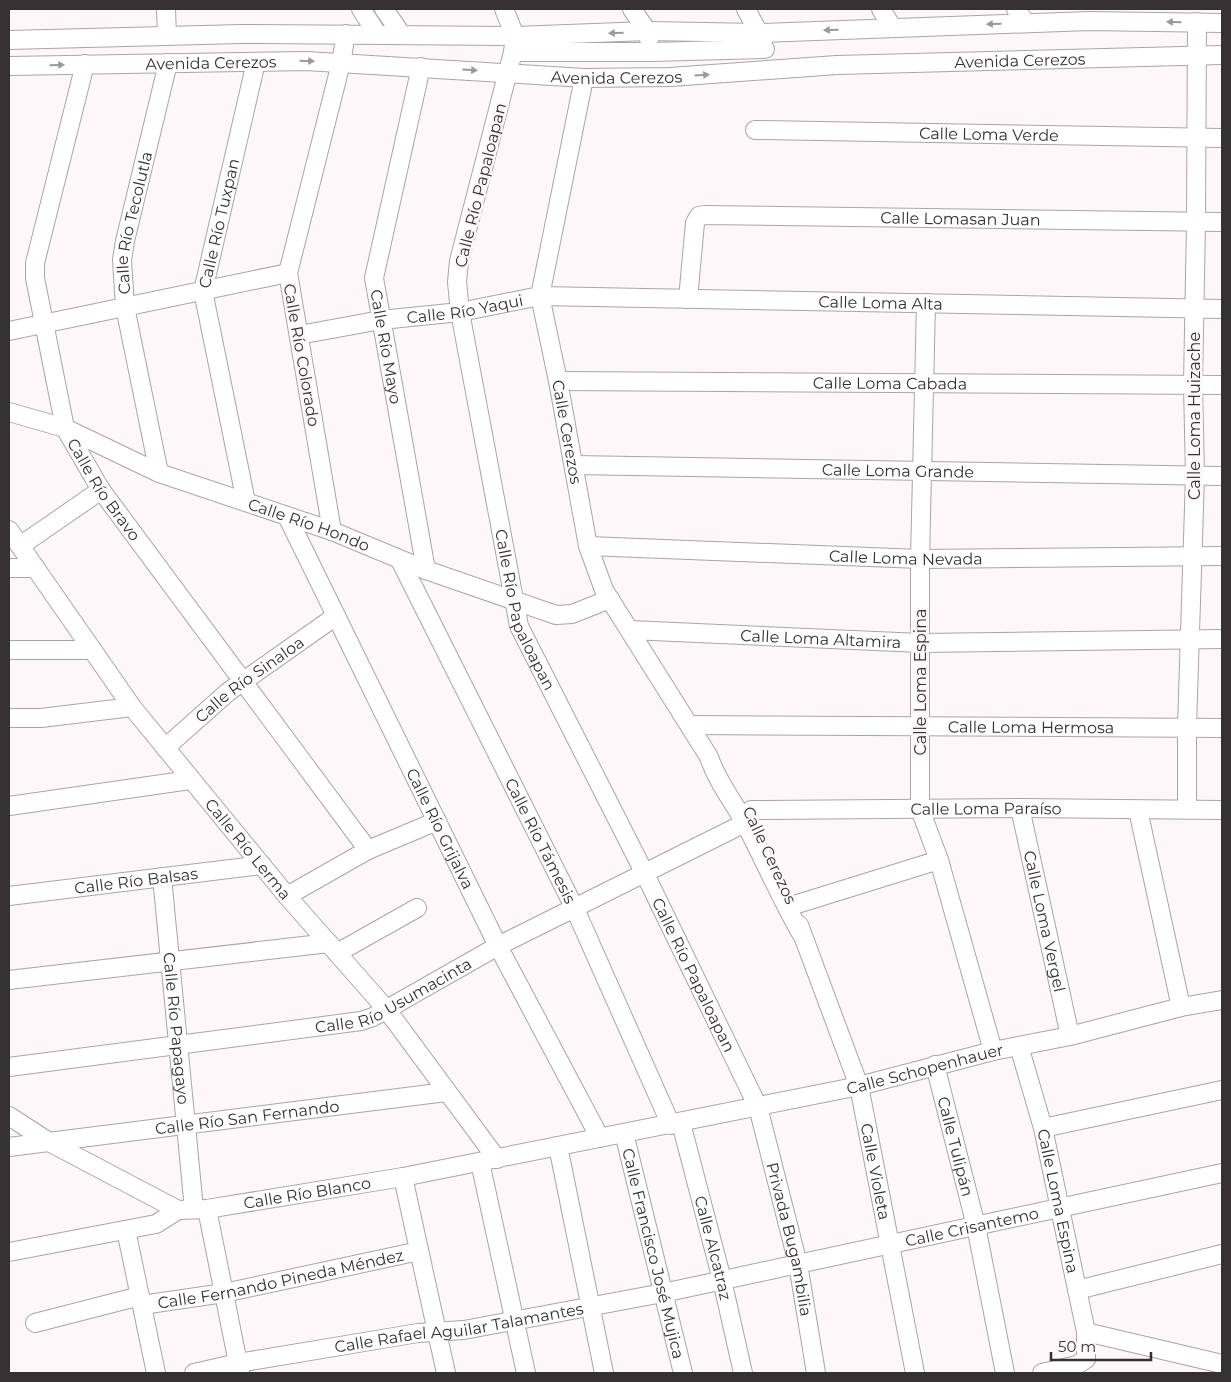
<svg xmlns="http://www.w3.org/2000/svg" width="1231" height="1382" font-family="Montserrat,sans-serif">
<style>
.lines{fill:none;stroke-linecap:round;stroke-linejoin:round}
.minor-casing{stroke:#ada3a6;stroke-width:20}
.minor{stroke:#fff;stroke-width:18}
.oneway{fill:#9a9899}
.labels{text-anchor:middle;stroke-width:5;stroke-linejoin:round;paint-order:stroke}
.street-label{font-size:16px;fill:#353133;stroke:#fef7f9}
</style>
<rect width="100%" height="100%" fill="#fef7f9"/>
<g class="lines">
<defs>
<g id="minor">
<polyline points="166,9 167,36"/>
<polyline points="361,9 378,35"/>
<polyline points="384,9 402,35"/>
<path id="s1" d="M504 9 515 36 513 52 459 261 457 282 460 312 519 626 645 874 758 1107 798 1264 816 1373"/>
<polyline points="632,9 647,31 649,39"/>
<polyline points="746,9 763,41"/>
<polyline points="881,9 892,27"/>
<polyline points="1016,9 1026,23"/>
<polyline points="9,40 242,34 515,36 647,31 760,33 1089,21 1222,23"/>
<polyline points="513,52 652,52 765,49"/>
<path id="s2" d="M85 64 35 263V278L65 428 101 490 368 850"/>
<path id="s3" d="M9 66 306 61 584 78 670 77 837 65 1222 55"/>
<path id="s4" d="M421 67 374 278 426 570"/>
<path id="s5" d="M584 78 540 296 558 381 588 546 604 590 709 757C717 782 734 802 746 825 765 861 781 899 802 935"/>
<path id="s6" d="M755 130 1222 138"/>
<path id="s7" d="M688 299 695 223 699 216 705 215 1222 222"/>
<polyline points="926,303 920,559 920,809 939,860 993,1051"/>
<polyline points="9,331 288,273"/>
<path id="s8" d="M299 335 381 320 460 312 540 296 1222 309"/>
<path id="s9" d="M558 381 1222 385"/>
<path id="s10" d="M9 412 65 428 159 473 332 531 426 570 556 615 572 614 610 599"/>
<path id="s11" d="M574 465 1222 476"/>
<path id="s12" d="M159 473 125 307 122 260 125 241 168 63"/>
<path id="s13" d="M246 502 203 291 256 62"/>
<path id="s14" d="M287 516 498 946 600 1138"/>
<path id="s15" d="M9 530 132 707 287 896 387 1010 497 1159"/>
<polyline points="332,531 288,273 341,63 346,34"/>
<polyline points="20,546 101,490"/>
<path id="s16" d="M588 546 920 559 1222 556"/>
<path id="s17" d="M400 560 575 909 671 1125"/>
<polyline points="9,568 36,568"/>
<path id="s18" d="M630 630 921 643 1222 639"/>
<polyline points="9,650 93,650"/>
<polyline points="9,718 41,718 132,707"/>
<path id="s19" d="M690 725 1222 728"/>
<path id="s20" d="M165 748 228 692 336 616"/>
<polyline points="9,806 190,780"/>
<path id="s21" d="M1020 808 1070 1036"/>
<polyline points="1187,809 1187,727 1195,476 1193,385 1196,222 1197,22"/>
<path id="s22" d="M751 810 1020 808 1222 810"/>
<polyline points="1138,810 1181,1007"/>
<path id="s23" d="M162 877 194 1209"/>
<path id="s24" d="M9 896 262 865"/>
<polyline points="287,896 368,850 437,821"/>
<polyline points="794,905 939,860"/>
<path id="s25" d="M799 925 859 1086 915 1373"/>
<polyline points="337,953 417,908"/>
<polyline points="9,980 329,943"/>
<path id="s26" d="M1019 1046 1043 1128 1086 1332V1359L1077 1365 1042 1373"/>
<path id="s27" d="M935 1065 976 1226 1005 1373"/>
<path id="s28" d="M9 1067 361 1021 373 1017 498 946 745 823"/>
<path id="s29" d="M9 1116 49 1142 178 1210 207 1209 403 1177 859 1086 993 1051 1070 1036 1181 1007 1222 1000"/>
<path id="s30" d="M681 1123 722 1280 743 1373"/>
<polyline points="1043,1128 1222,1090"/>
<path id="s31" d="M624 1133 683 1373"/>
<polyline points="558,1146 604,1373"/>
<path id="s32" d="M9 1147 446 1092"/>
<polyline points="480,1162 526,1373"/>
<polyline points="403,1177 446,1373"/>
<polyline points="207,1209 240,1373"/>
<polyline points="126,1230 156,1373"/>
<polyline points="9,1252 156,1224 178,1210"/>
<polyline points="1077,1290 1222,1254"/>
<path id="s33" d="M142 1305 224 1293 419 1251"/>
<polyline points="35,1323 140,1296"/>
<polyline points="1086,1332 1222,1364"/>
<path id="s34" d="M194 1373 238 1363 418 1333 464 1330 663 1293 1222 1173"/>
</g>
</defs>
<use href="#minor" class="minor-casing"/>
<use href="#minor" class="minor"/>
</g>
<defs><path id="oneway-solid" d="M-6-.8H1V-3.2L6.5 0L1 3.2V.8H-6Z" transform="scale(1.25)"/></defs>
<g class="oneway">
<use href="#oneway-solid" transform="translate(1174 22) rotate(-179)"/>
<use href="#oneway-solid" transform="translate(994 24) rotate(178)"/>
<use href="#oneway-solid" transform="translate(831 30) rotate(178)"/>
<use href="#oneway-solid" transform="translate(616 33) rotate(178)"/>
<use href="#oneway-solid" transform="translate(307 61) rotate(2)"/>
<use href="#oneway-solid" transform="translate(57 65) rotate(-1)"/>
<use href="#oneway-solid" transform="translate(470 70) rotate(3)"/>
<use href="#oneway-solid" transform="translate(702 75) rotate(-4)"/>
</g>
<g class="labels">
<g class="street-label">
<text dy="6" stroke="none"><textPath href="#s3" startOffset="1012">Avenida Cerezos</textPath></text>
<text dy="6" stroke="none"><textPath href="#s3" startOffset="202">Avenida Cerezos</textPath></text>
<text dy="6" stroke="none"><textPath href="#s3" startOffset="608">Avenida Cerezos</textPath></text>
<text dy="6" stroke="none"><textPath href="#s6" startOffset="234">Calle Loma Verde</textPath></text>
<text transform="translate(480 185) rotate(-76)" y="6">Calle Río Papaloapan</text>
<text dy="6" stroke="none"><textPath href="#s7" startOffset="346">Calle Lomasan Juan</textPath></text>
<text dy="6" stroke="none"><textPath href="#s12" startOffset="255">Calle Río Tecolutla</textPath></text>
<text dy="6" stroke="none"><textPath href="#s13" startOffset="285">Calle Río Tuxpan</textPath></text>
<text dy="6" stroke="none"><textPath href="#s8" startOffset="585">Calle Loma Alta</textPath></text>
<text dy="6" stroke="none"><textPath href="#s8" startOffset="168">Calle Río Yaqui</textPath></text>
<text dy="6" stroke="none"><textPath href="#s4" startOffset="286">Calle Río Mayo</textPath></text>
<text transform="translate(302 355) rotate(80)" y="6">Calle Río Colorado</text>
<text dy="6" stroke="none"><textPath href="#s9" startOffset="332">Calle Loma Cabada</textPath></text>
<text transform="translate(1194 416) rotate(-90)" y="6">Calle Loma Huizache</text>
<text dy="6" stroke="none"><textPath href="#s5" startOffset="361">Calle Cerezos</textPath></text>
<text dy="6" stroke="none"><textPath href="#s11" startOffset="324">Calle Loma Grande</textPath></text>
<text dy="6" stroke="none"><textPath href="#s2" startOffset="446">Calle Río Bravo</textPath></text>
<text dy="6" stroke="none"><textPath href="#s10" startOffset="321">Calle Río Hondo</textPath></text>
<text dy="6" stroke="none"><textPath href="#s16" startOffset="318">Calle Loma Nevada</textPath></text>
<text dy="6" stroke="none"><textPath href="#s1" startOffset="618">Calle Río Papaloapan</textPath></text>
<text dy="6" stroke="none"><textPath href="#s18" startOffset="191">Calle Loma Altamira</textPath></text>
<text dy="6" stroke="none"><textPath href="#s20" startOffset="109">Calle Río Sinaloa</textPath></text>
<text transform="translate(920 682) rotate(-90)" y="6">Calle Loma Espina</text>
<text dy="6" stroke="none"><textPath href="#s19" startOffset="341">Calle Loma Hermosa</textPath></text>
<text dy="6" stroke="none"><textPath href="#s22" startOffset="235">Calle Loma Paraíso</textPath></text>
<text dy="6" stroke="none"><textPath href="#s14" startOffset="348">Calle Río Grijalva</textPath></text>
<text dy="6" stroke="none"><textPath href="#s17" startOffset="314">Calle Río Támesis</textPath></text>
<text dy="6" stroke="none"><textPath href="#s15" startOffset="399">Calle Río Lerma</textPath></text>
<text transform="translate(770 855) rotate(65)" y="6">Calle Cerezos</text>
<text dy="6" stroke="none"><textPath href="#s24" startOffset="128">Calle Río Balsas</textPath></text>
<text dy="6" stroke="none"><textPath href="#s21" startOffset="116">Calle Loma Vergel</textPath></text>
<text dy="6" stroke="none"><textPath href="#s1" startOffset="1022">Calle Río Papaloapan</textPath></text>
<text dy="6" stroke="none"><textPath href="#s28" startOffset="394">Calle Río Usumacinta</textPath></text>
<text dy="6" stroke="none"><textPath href="#s23" startOffset="152">Calle Río Papagayo</textPath></text>
<text dy="6" stroke="none"><textPath href="#s29" startOffset="954">Calle Schopenhauer</textPath></text>
<text dy="6" stroke="none"><textPath href="#s32" startOffset="240">Calle Río San Fernando</textPath></text>
<text dy="6" stroke="none"><textPath href="#s27" startOffset="84">Calle Tulipán</textPath></text>
<text dy="6" stroke="none"><textPath href="#s25" startOffset="259">Calle Violeta</textPath></text>
<text dy="6" stroke="none"><textPath href="#s29" startOffset="324">Calle Río Blanco</textPath></text>
<text dy="6" stroke="none"><textPath href="#s26" startOffset="160">Calle Loma Espina</textPath></text>
<text dy="6" stroke="none"><textPath href="#s34" startOffset="792">Calle Crisantemo</textPath></text>
<text dy="6" stroke="none"><textPath href="#s1" startOffset="1305">Privada Bugambilia</textPath></text>
<text dy="6" stroke="none"><textPath href="#s30" startOffset="129">Calle Alcatraz</textPath></text>
<text dy="6" stroke="none"><textPath href="#s31" startOffset="124">Calle Francisco José Mujica</textPath></text>
<text dy="6" stroke="none"><textPath href="#s33" startOffset="141">Calle Fernando Pineda Méndez</textPath></text>
<text dy="6" stroke="none"><textPath href="#s34" startOffset="269">Calle Rafael Aguilar Talamantes</textPath></text>
</g>
</g>
<rect width="1231" height="1382" fill="none" stroke="#353133" stroke-width="20"/>
<path d="M1051 1352v8h100v-8" fill="none" stroke="#353133" stroke-width="2.5"/>
<text x="1058" y="1352" font-size="15" fill="#353133" stroke="#fef7f9" stroke-width="4" paint-order="stroke">50 m</text>
</svg>
